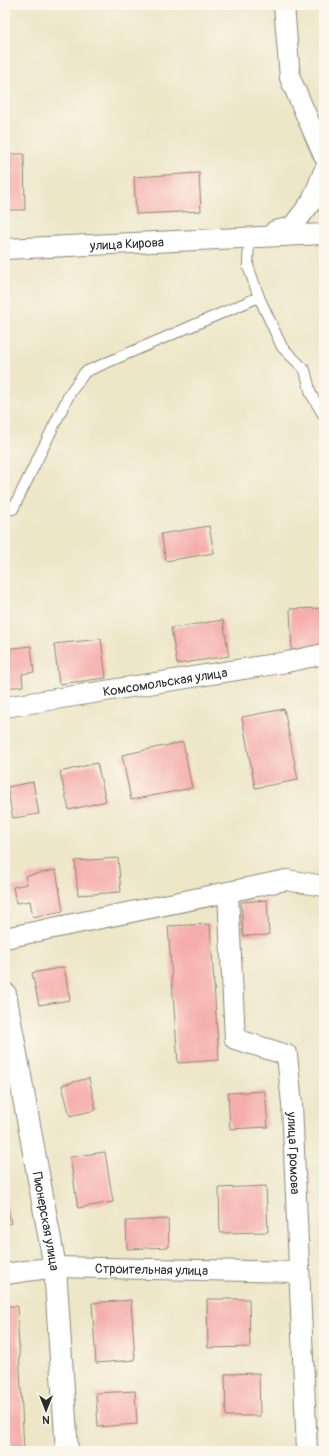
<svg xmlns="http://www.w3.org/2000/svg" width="329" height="1456" font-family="Pangolin,sans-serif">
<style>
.building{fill:#f5adab}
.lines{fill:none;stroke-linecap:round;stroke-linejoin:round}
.lane-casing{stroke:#8c8879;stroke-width:12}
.street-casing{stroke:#8c8879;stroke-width:22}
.secondary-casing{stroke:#8c8879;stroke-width:24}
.lane{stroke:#fff;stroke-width:10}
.street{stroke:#fff;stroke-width:20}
.secondary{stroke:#fff;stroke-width:22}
.labels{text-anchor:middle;stroke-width:4;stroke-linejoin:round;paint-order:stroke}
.street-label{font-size:13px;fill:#2b2b2b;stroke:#fbf7ec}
</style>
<rect width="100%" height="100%" fill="#fbf7ec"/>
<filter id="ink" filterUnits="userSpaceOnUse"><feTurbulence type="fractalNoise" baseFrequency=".025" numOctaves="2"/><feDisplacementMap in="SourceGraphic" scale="8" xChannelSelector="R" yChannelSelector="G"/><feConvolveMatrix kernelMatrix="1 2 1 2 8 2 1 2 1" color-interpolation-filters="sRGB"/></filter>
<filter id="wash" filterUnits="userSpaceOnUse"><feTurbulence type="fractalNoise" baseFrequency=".012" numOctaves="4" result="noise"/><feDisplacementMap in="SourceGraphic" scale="16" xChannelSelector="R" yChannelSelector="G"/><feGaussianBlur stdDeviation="0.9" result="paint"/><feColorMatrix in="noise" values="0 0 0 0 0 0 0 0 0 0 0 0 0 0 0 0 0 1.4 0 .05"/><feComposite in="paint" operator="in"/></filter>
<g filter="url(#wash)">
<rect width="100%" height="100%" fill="#ede6c7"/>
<g id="blocks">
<g class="building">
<polygon points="5,154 24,154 25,210 5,210"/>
<polygon points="199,173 201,211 136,214 134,177"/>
<polygon points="209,526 214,553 166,561 161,534"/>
<polygon points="324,608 324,650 292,651 290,609"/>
<polygon points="223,620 229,656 177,664 171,628"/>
<polygon points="101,639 106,678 59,684 54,644"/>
<polygon points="31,646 34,672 22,674 23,686 5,688 5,649"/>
<polygon points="284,709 298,780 255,788 242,717"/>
<polygon points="183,742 192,788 131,800 122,755"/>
<polygon points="97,763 106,801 69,810 60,772"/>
<polygon points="33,782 39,814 13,818 7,787"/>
<polygon points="118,858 121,892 78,895 75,861"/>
<polygon points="56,870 63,911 33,917 30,901 16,903 13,887 27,884 25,876"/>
<polygon points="267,900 269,935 243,936 241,902"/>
<polygon points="210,924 219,1060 178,1063 168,926"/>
<polygon points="64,967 70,1000 39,1005 32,973"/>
<polygon points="89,1078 96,1110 70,1116 62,1085"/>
<polygon points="265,1091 268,1127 230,1129 228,1093"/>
<polygon points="105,1152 113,1202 78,1208 70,1157"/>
<polygon points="266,1186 268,1232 220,1233 219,1188"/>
<polygon points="5,1198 11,1223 5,1225"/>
<polygon points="168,1219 169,1247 127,1249 126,1221"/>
<polygon points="207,1299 249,1299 250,1347 208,1348"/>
<polygon points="131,1300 135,1360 96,1363 92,1303"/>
<polygon points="5,1306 17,1306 24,1451 5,1451"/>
<polygon points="320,1357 324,1357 324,1430 323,1430"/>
<polygon points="259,1373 260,1416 226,1416 225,1374"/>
<polygon points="135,1391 137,1424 98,1427 96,1393"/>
</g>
</g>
</g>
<g filter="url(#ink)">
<use href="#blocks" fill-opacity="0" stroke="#8c8879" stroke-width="1"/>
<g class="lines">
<defs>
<g id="lane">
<polyline points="249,237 248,266 259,297 282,347 305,370 311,394 324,416"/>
<polyline points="5,510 13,509 70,393 85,372 259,297"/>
</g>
<g id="street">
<polyline points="284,5 290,78 324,156"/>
<polyline points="275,231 292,227 312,201 324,171"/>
<path id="s1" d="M5 249 324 234"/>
<path id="s2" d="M5 707 287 662 324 654"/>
<path id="s3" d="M228 893 235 1039 287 1055 292 1104 307 1451"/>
<polyline points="5,938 286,880 324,886"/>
<path id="s4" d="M5 1274 55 1267 298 1272"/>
</g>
<g id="secondary">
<path id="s5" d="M5 994 55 1267 67 1451"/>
</g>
</defs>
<use href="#lane" class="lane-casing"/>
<use href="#street" class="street-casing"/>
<use href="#secondary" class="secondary-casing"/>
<use href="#lane" class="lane"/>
<use href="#street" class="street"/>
<use href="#secondary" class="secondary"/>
</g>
</g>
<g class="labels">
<g class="street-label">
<text dy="5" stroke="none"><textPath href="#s1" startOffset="122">улица Кирова</textPath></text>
<text dy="5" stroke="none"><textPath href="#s2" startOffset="162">Комсомольская улица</textPath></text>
<text dy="5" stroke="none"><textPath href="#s3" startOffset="299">улица Громова</textPath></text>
<text dy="5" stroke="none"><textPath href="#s5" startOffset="231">Пионерская улица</textPath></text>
<text dy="5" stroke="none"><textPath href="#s4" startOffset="147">Строительная улица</textPath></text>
</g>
</g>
<rect width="329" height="1456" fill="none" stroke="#fbf7ec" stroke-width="20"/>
<g transform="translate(46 1410) rotate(180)" stroke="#fbf7ec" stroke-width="3" paint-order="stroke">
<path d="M0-3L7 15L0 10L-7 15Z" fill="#2b2b2b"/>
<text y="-6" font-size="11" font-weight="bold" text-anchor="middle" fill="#2b2b2b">N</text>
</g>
</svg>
